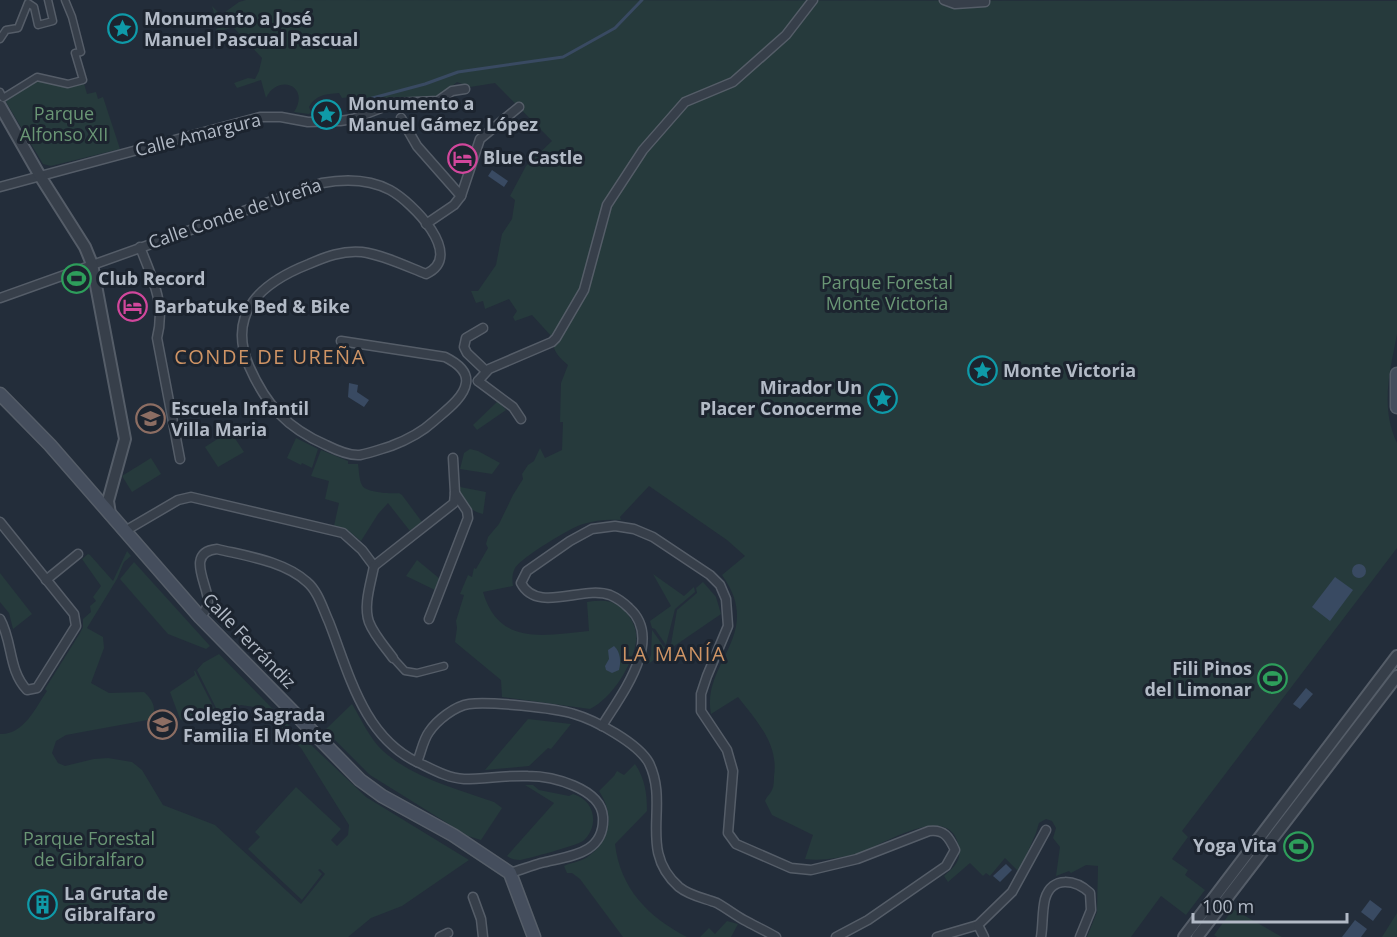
<svg xmlns="http://www.w3.org/2000/svg" width="1397" height="937" font-family="'Open Sans',sans-serif">
<style>
.green{fill:#263a3c}
.water{fill:#394a62}
.lines{fill:none;stroke-linecap:round;stroke-linejoin:round}
.stream{stroke:#394a62;stroke-width:3}
.pedestrian-casing{stroke:#555d68;stroke-width:9}
.minor-casing{stroke:#555d68;stroke-width:11}
.tertiary-casing{stroke:#555d68;stroke-width:14}
.secondary-casing{stroke:#555d68;stroke-width:15}
.pedestrian{stroke:#373f4a;stroke-width:6}
.minor{stroke:#373f4a;stroke-width:8}
.tertiary{stroke:#373f4a;stroke-width:10}
.secondary{stroke:#454e5d;stroke-width:12}
.labels{text-anchor:middle;stroke-width:6;stroke-linejoin:round;paint-order:stroke}
.poi-label{font-size:18px;font-weight:bold;fill:#b2bac6;stroke:#1c242f;text-anchor:start}
.park-label{font-size:18px;fill:#6a9675;stroke:#1c242f}
.street-label{font-size:18px;fill:#b2bac6;stroke:#1c242f}
.neighbourhood-label{font-size:20px;letter-spacing:1.5px;fill:#cf9465;stroke:#1c242f}
</style>
<rect width="100%" height="100%" fill="#232d3a"/>
<g class="green">
<path d="M246 0 1397 1V334C1390 371 1380 407 1397 443V548L1182 831 1188 837 1172 859 1188 870 1185 875 1205 890 1186 915 1161 896 1131 937H1087L1097 912 1098 866 1086 865 1071 873 1069 871 1056 876 1060 847 1053 838 1056 828 1052 821 1046 819 1039 823 1036 833 1019 872 1005 858 990 876 986 873 983 876 970 863 948 882 944 876C953 868 961 862 959 849 953 797 880 847 856 854 839 858 822 861 805 859L813 835 772 815 765 801C767 796 770 794 772 790 774 786 774 780 774 776 779 744 756 720 738 697L711 714C701 662 765 635 722 575L745 556 727 540 649 486 620 517 621 520C608 519 596 520 583 524 570 528 522 557 515 568 512 574 512 579 513 586L483 592C499 647 545 635 589 631L587 602C595 601 603 600 611 602 626 607 639 626 636 642 632 666 612 698 590 709L502 697 501 680 455 642 457 628 456 621 464 595 460 594 468 575 472 577 474 568 476 569 488 548 486 544 488 537 499 524 513 495 523 479 522 474 528 465 534 461 540 448 545 458 562 450 563 422H560L561 383 568 365C559 357 552 351 553 338L532 315 515 321 513 317 517 311 509 299 485 309 483 301 476 303 471 291H478L496 265 502 234 512 219 515 200 510 196 526 166 552 141 495 83 470 87 457 82 440 96 393 98 357 113 351 97 342 98 339 93C325 94 316 95 309 107L311 112 309 114 294 112C311 86 278 73 266 98L261 80 237 88 234 83 248 78 255 79 259 71 262 58 233 27 216 33V29L218 28 212 6 221 15 239 2Z"/>
<polygon points="37,77 62,83 83,80 87,94 96,92 98,99 103,97 120,149 51,166 43,164 6,102 8,96"/>
<polygon points="498,401 506,410 477,430 473,425"/>
<polygon points="230,431 244,452 218,467 205,447"/>
<polygon points="296,438 318,449 312,468 302,463 301,465 287,458"/>
<polygon points="470,449 478,451 500,463 492,474 460,469 464,453"/>
<path d="M321 450 348 461V464H358C359 470 359 480 362 485 365 493 394 494 399 493L402 495 422 522 410 531 388 503 378 514 361 541 349 531 334 526 339 503 325 499 329 481 311 476Z"/>
<polygon points="151,458 161,474 132,492 122,476"/>
<path d="M460 487 486 492 483 514C470 511 460 501 460 487Z"/>
<path d="M127 551 131 556 124 562 117 579 87 628 103 637 104 648 91 683 109 693 144 692C153 700 156 707 153 719L66 735 56 741 52 753 58 763 65 766 94 759 108 758 132 762 142 770 163 805 215 825 301 904 325 874 320 869 318 870 322 874 302 900 248 849 260 837 255 832 296 787 341 829 331 840 337 846 348 835 349 825 301 748 266 715 255 711 254 707 241 705 218 712 197 670 203 663 219 654 306 743 308 742 366 797 469 860 402 906 371 918 348 937H0V734C24 735 36 707 47 691L45 689 80 633 83 627V619L91 612 90 606 96 601 93 597 101 586 82 559 88 554 90 555 113 581Z"/>
<polygon points="417,560 440,579 435,590 406,576"/>
<polygon points="134,562 210,646 206,649 168,634 120,579"/>
<polygon points="0,573 32,614 13,629 9,613 0,602"/>
<polygon points="653,574 684,596 694,587 695,592 675,609 666,645 655,629 652,628 650,621 671,606"/>
<polygon points="703,582 716,597 721,614 648,664 651,655 652,630 664,647 668,647 671,644 677,610 697,593 696,588"/>
<polygon points="1397,663 1397,668 1306,787 1304,785"/>
<polygon points="194,671 195,671 216,712 189,724 180,719 170,692 195,675"/>
<path d="M352 704C361 719 370 739 383 751 413 778 457 789 494 802L502 808 481 840 468 836 370 775 325 730Z"/>
<polygon points="528,719 571,724 551,749 548,748 529,766 485,770"/>
<path d="M635 764C645 779 647 793 647 811L615 844C620 888 648 917 687 937H623L580 879 572 873H567L564 866C569 863 579 862 586 858 611 842 615 815 599 791L614 776 617 771 624 775Z"/>
<path d="M525 785H533L539 790 569 796 573 794C595 800 600 826 583 841 578 845 527 859 520 860 515 860 511 859 507 856L554 803Z"/>
<polygon points="1233,909 1282,937 1217,937 1214,935"/>
<polygon points="1397,913 1397,937 1382,937"/>
<polygon points="727,921 738,924 731,937 700,937 709,928 715,934"/>
</g>
<g class="water">
<polygon points="492,170 508,181 504,187 488,176"/>
<polygon points="349,383 358,385 357,392 369,400 364,407 348,397"/>
<circle cx="1359" cy="571" r="7"/>
<polygon points="1335,577 1353,590 1330,621 1312,607"/>
<path d="M614 646C621 652 621 663 619 670L612 673 606 670 605 666 609 659 608 650Z"/>
<polygon points="1306,688 1313,694 1300,709 1293,704"/>
<polygon points="1006,864 1012,870 1000,882 993,876"/>
<polygon points="1370,900 1382,909 1373,921 1361,912"/>
<polygon points="1355,920 1367,929 1361,937 1342,937"/>
</g>
<g class="lines">
<polyline class="stream" points="365,100 425,84 458,72 563,57 615,28 642,0"/>
<defs>
<g id="pedestrian">
<polyline points="0,39 6,30 18,28 28,3 34,7 38,25 53,21 48,0"/>
<polyline points="0,92 3,98 37,77 68,84 83,80 75,53 81,52 72,17 65,0"/>
<polyline points="395,660 405,671 417,673 444,666"/>
</g>
<g id="minor">
<polyline points="944,0 955,4 985,2 985,0"/>
<polyline points="401,118 417,146 461,196"/>
<polyline points="0,187 260,117 281,117 308,122 340,121 353,119 394,103 438,101 452,91 465,89"/>
<polyline points="426,224 454,205 461,196 480,139 519,107"/>
<path d="M140 247C152 278 166 304 157 338L180 459"/>
<path d="M0 298 322 183C344 179 369 179 390 190 412 202 466 256 426 274 406 266 383 255 362 252 343 250 325 257 309 264 263 282 226 312 249 366 266 405 287 428 326 445 336 450 349 456 360 455 371 453 381 449 391 446 407 440 421 433 434 421 444 412 464 398 466 383 468 371 455 362 445 357L341 341"/>
<polyline points="483,328 466,338 464,347 467,353 486,371"/>
<polyline points="478,381 489,369 552,342 556,338 584,290 607,205 643,150 685,102 733,82 786,35 813,0"/>
<polyline points="478,381 513,407 521,419"/>
<path d="M0 522 74 614 76 626 37 688 27 690C8 670 13 642 0 619"/>
<polyline points="125,531 178,500 191,497 343,533 362,550 374,566"/>
<polyline points="374,566 454,503 455,493 453,458"/>
<path d="M374 566C371 583 363 605 369 622 374 635 385 647 393 658"/>
<polyline points="46,580 78,554"/>
<path d="M200 617C205 612 208 608 208 601 208 585 185 552 217 549 246 556 284 561 307 582 318 591 323 609 329 622 349 673 363 736 417 762"/>
<polyline points="429,619 468,518 467,511 455,493"/>
<path d="M602 726C620 696 665 640 629 608 624 603 617 598 610 595 583 585 537 614 521 583L527 571 570 541 592 529 615 526 634 529 653 537 710 575 720 585 726 599 728 626 707 676 701 694V711L727 750 733 771 728 833 736 844 791 868 811 870 857 859 929 831C944 829 949 837 955 850L946 866 868 920 836 937"/>
<path d="M510 873C520 870 531 866 541 863 568 856 605 855 603 817 601 788 552 776 528 776 507 775 485 779 464 779 447 778 432 769 417 762 421 753 423 740 429 732 437 720 455 706 469 704 488 701 555 708 574 714 595 720 638 743 649 763 670 806 637 850 679 887 690 896 704 898 717 903 726 908 735 915 744 920 755 926 766 931 776 937"/>
<polyline points="473,897 481,919 483,937"/>
<polyline points="440,937 448,933"/>
<polyline points="937,937 978,925"/>
<polyline points="984,937 978,925 1012,892 1046,830"/>
<path d="M1041 937C1043 925 1042 911 1045 899 1052 875 1076 880 1090 893L1091 910 1080 937"/>
</g>
<g id="tertiary">
<polyline points="0,106 40,176 85,247 92,264 125,439 108,501 110,514"/>
<polyline points="1184,937 1397,656"/>
<polyline points="1197,937 1397,676"/>
</g>
<g id="secondary">
<polyline points="1397,374 1397,407"/>
<polyline points="0,394 50,445 200,617 360,780 382,796 453,835 510,873 534,937"/>
</g>
</defs>
<use href="#pedestrian" class="pedestrian-casing"/>
<use href="#minor" class="minor-casing"/>
<use href="#tertiary" class="tertiary-casing"/>
<use href="#secondary" class="secondary-casing"/>
<use href="#pedestrian" class="pedestrian"/>
<use href="#minor" class="minor"/>
<use href="#tertiary" class="tertiary"/>
<use href="#secondary" class="secondary"/>
</g>
<defs>
<symbol id="sight-ring" viewBox="-11 -11 22 22"><circle r="9.5" fill="#1c242f" stroke="#0f9aa8" stroke-width="1.5"/><path d="M0-6L1.8-2.2L6-1.7L2.9 1.2L3.7 5.4L0 3.3L-3.7 5.4L-2.9 1.2L-6-1.7L-1.8-2.2Z" fill="#0f9aa8"/></symbol>
<symbol id="hotel-ring" viewBox="-11 -11 22 22"><circle r="9.5" fill="#1c242f" stroke="#d1479c" stroke-width="1.5"/><path d="M-6-4.5h1.5V1H6V5H4.5V3h-9V5H-6ZM-4 0a1.8 1.8 0 1 1 3.6 0ZM.5 0V-2.5h3Q6-2.5 6 0Z" fill="#d1479c"/></symbol>
<symbol id="stadium-ring" viewBox="-11 -11 22 22"><circle r="9.5" fill="#1c242f" stroke="#2e9e5b" stroke-width="1.5"/><path d="M0-5a6.5 5 0 1 0 0 10a6.5 5 0 1 0 0-10ZM-3.5-1.8h7v3.6h-7Z" fill="#2e9e5b"/></symbol>
<symbol id="school-ring" viewBox="-11 -11 22 22"><circle r="9.5" fill="#1c242f" stroke="#8d6e63" stroke-width="1.5"/><path d="M0-5L7-2L0 1L-7-2ZM-4 1L0 2.5L4 1V4Q0 6-4 4Z" fill="#8d6e63"/></symbol>
<symbol id="building-ring" viewBox="-11 -11 22 22"><circle r="9.5" fill="#1c242f" stroke="#0f9aa8" stroke-width="1.5"/><path d="M-4-6H4V6H1V3H-1V6H-4ZM-2.5-4.3h1.7v1.8h-1.7ZM.8-4.3h1.7v1.8H.8ZM-2.5-1h1.7V.8h-1.7ZM.8-1h1.7V.8H.8Z" fill="#0f9aa8"/></symbol>
</defs>
<g fill-rule="evenodd">
<use href="#sight-ring" x="106" y="12" width="33" height="33"/>
<use href="#sight-ring" x="310" y="98" width="33" height="33"/>
<use href="#hotel-ring" x="446" y="142" width="33" height="33"/>
<use href="#stadium-ring" x="60" y="262" width="33" height="33"/>
<use href="#hotel-ring" x="116" y="290" width="33" height="33"/>
<use href="#sight-ring" x="966" y="354" width="33" height="33"/>
<use href="#sight-ring" x="866" y="382" width="33" height="33"/>
<use href="#school-ring" x="134" y="402" width="33" height="33"/>
<use href="#stadium-ring" x="1256" y="662" width="33" height="33"/>
<use href="#school-ring" x="146" y="708" width="33" height="33"/>
<use href="#stadium-ring" x="1282" y="830" width="33" height="33"/>
<use href="#building-ring" x="26" y="888" width="33" height="33"/>
</g>
<g class="labels">
<g class="poi-label">
<text x="144" y="25">Monumento a José<tspan x="144" dy="21">Manuel Pascual Pascual</tspan></text>
<text x="348" y="110">Monumento a<tspan x="348" dy="21">Manuel Gámez López</tspan></text>
<text x="483" y="164">Blue Castle</text>
<text x="98" y="285">Club Record</text>
<text x="154" y="313">Barbatuke Bed &amp; Bike</text>
<text x="1003" y="377">Monte Victoria</text>
<text x="862" y="394" text-anchor="end">Mirador Un<tspan x="862" dy="21">Placer Conocerme</tspan></text>
<text x="171" y="415">Escuela Infantil<tspan x="171" dy="21">Villa Maria</tspan></text>
<text x="1252" y="675" text-anchor="end">Fili Pinos<tspan x="1252" dy="21">del Limonar</tspan></text>
<text x="183" y="721">Colegio Sagrada<tspan x="183" dy="21">Familia El Monte</tspan></text>
<text x="1277" y="852" text-anchor="end">Yoga Vita</text>
<text x="64" y="900">La Gruta de<tspan x="64" dy="21">Gibralfaro</tspan></text>
</g>
<g class="park-label">
<text x="64" y="120">Parque<tspan x="64" dy="21">Alfonso XII</tspan></text>
<text x="887" y="289">Parque Forestal<tspan x="887" dy="21">Monte Victoria</tspan></text>
<text x="89" y="845">Parque Forestal<tspan x="89" dy="21">de Gibralfaro</tspan></text>
</g>
<g class="street-label">
<text transform="translate(198 135) rotate(-14)" y="6">Calle Amargura</text>
<text transform="translate(235 214) rotate(-19)" y="6">Calle Conde de Ureña</text>
<text transform="translate(249 641) rotate(46)" y="6">Calle Ferrándiz</text>
</g>
<g class="neighbourhood-label">
<text x="270" y="364">CONDE DE UREÑA</text>
<text x="674" y="661">LA MANÍA</text>
</g>
</g>
<path d="M1193 913v9h154v-9" fill="none" stroke="#b2bac6" stroke-width="3"/>
<text x="1202" y="913" font-size="18" fill="#b2bac6" stroke="#1c242f" stroke-width="4.5" paint-order="stroke">100 m</text>
</svg>
